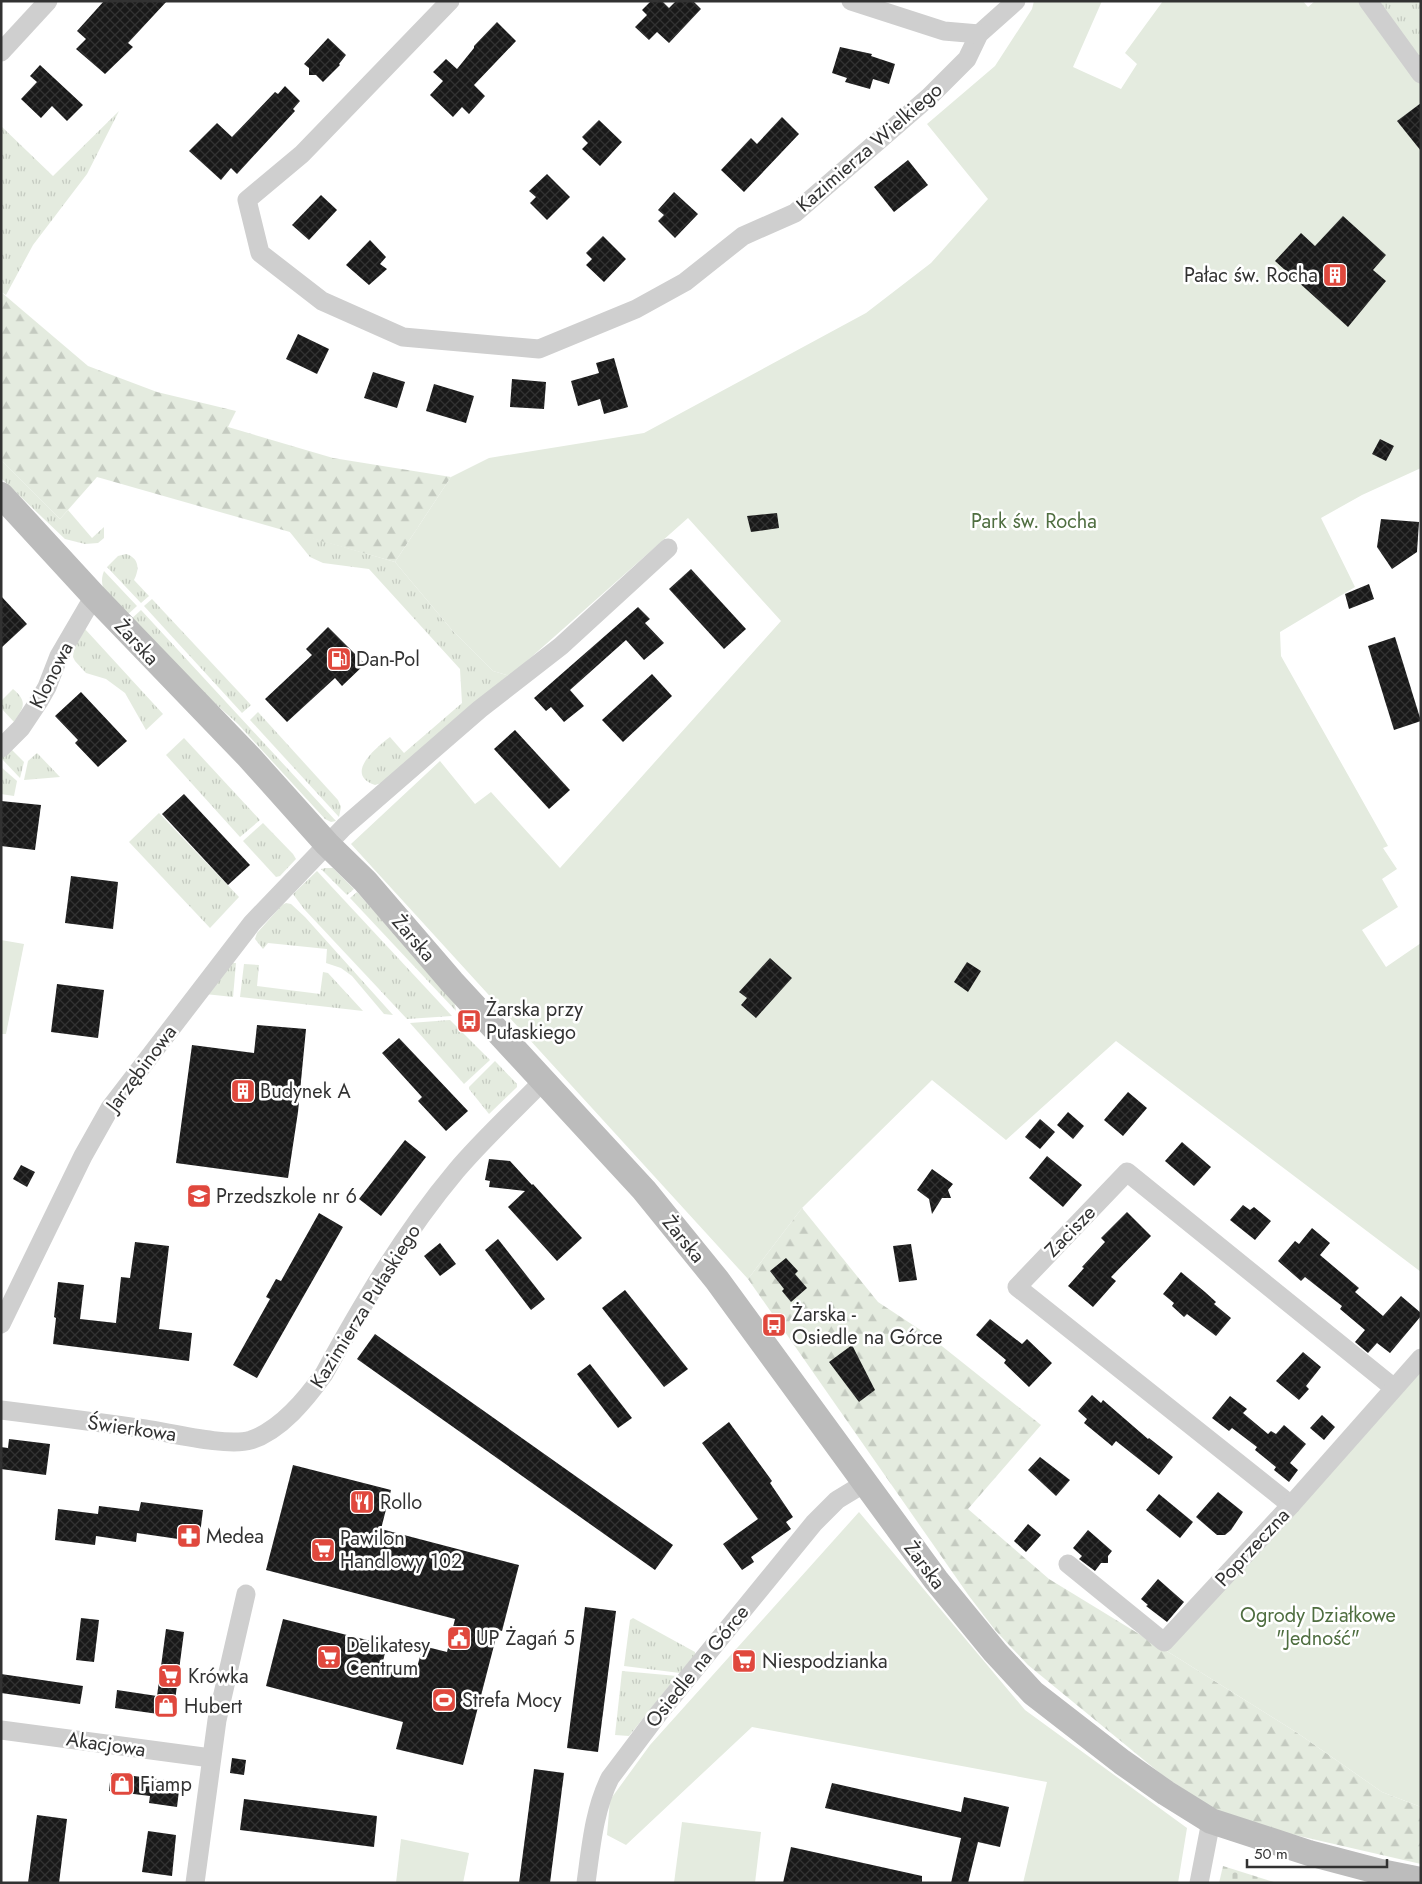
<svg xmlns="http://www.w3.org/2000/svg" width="1422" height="1884" font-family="Jost,sans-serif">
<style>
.grass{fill:url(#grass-tufts)}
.forest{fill:url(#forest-firs)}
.cemetery{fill:url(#cemetery-stones)}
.green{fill:#e4ebdf}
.building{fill:url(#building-cross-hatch)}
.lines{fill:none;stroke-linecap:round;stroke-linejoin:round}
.street{stroke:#cfcfcf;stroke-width:19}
.secondary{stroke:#bcbcbc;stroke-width:26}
.labels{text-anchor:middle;stroke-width:5;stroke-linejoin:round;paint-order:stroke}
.street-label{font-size:20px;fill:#323232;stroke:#fff}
.poi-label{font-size:20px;fill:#323232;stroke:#fff;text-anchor:start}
.park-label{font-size:20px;fill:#4f6e40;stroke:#fff}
</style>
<defs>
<pattern id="grass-tufts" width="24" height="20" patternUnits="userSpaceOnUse" patternTransform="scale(1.25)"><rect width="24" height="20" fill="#e4ebdf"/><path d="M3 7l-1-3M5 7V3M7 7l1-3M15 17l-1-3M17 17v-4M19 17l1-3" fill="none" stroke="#c4cac0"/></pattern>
<pattern id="forest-firs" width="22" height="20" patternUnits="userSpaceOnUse" patternTransform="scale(1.25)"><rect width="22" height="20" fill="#e4ebdf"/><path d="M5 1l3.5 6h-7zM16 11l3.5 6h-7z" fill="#c4cac0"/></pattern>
<pattern id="cemetery-stones" width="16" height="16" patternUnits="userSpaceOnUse" patternTransform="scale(1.25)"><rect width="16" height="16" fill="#e4ebdf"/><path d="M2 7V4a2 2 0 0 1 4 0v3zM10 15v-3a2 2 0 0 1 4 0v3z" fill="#c4cac0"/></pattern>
<pattern id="building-cross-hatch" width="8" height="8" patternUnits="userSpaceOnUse" patternTransform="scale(1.25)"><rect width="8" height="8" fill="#191919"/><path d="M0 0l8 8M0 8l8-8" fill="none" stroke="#323232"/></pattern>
</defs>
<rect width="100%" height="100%" fill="#fff"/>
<g class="grass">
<polygon points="1358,1 1421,1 1421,60 1399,41"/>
<polygon points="119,111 87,174 33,245 6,295 1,292 1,126 53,176"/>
<polygon points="1,460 60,519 68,510 92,538 104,527 104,538 98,543 85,544 65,539 1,478"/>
<path d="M289 531 395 562 452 630 493 671 510 676 385 782 375 785C343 774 377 747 390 737L404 753 462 703 460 669 369 569 323 563 310 557Z"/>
<path d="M126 554C139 558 140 569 134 580L149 596 141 603 107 567 118 556Z"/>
<path d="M104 571 137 606 125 617C114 603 96 590 104 571Z"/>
<polygon points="152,599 251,705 242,713 144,606"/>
<polygon points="141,610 336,821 331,822 325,819 238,724 156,650 129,621"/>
<polygon points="85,629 163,714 146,730 125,693 106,679 86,673 75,661 73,657 74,648"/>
<path d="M13 689C28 702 24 707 14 722L1 708V701Z"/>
<polygon points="258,712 338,800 341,807 339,817 250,720"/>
<polygon points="184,738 260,820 240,837 166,755"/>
<polygon points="11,749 24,762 20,778 1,758"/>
<polygon points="37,753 60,777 24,780 28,761"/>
<polygon points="1,767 17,781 14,796 1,794"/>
<polygon points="159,813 239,897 210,928 129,842"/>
<polygon points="263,823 293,854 296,859 280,876 276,877 243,841"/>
<polygon points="326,868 333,868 354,889 347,895 321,869"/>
<polygon points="317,871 452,1016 407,1019 304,909 293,894"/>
<polygon points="357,892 454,1000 456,1011 350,898"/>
<polygon points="286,903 291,904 305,917 393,1015 384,1014 352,976 341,968 326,963 327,949 268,943 263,949 255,939 257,933 282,905"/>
<polygon points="231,963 236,963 233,997 205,994"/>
<polygon points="244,964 259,965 257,986 320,994 323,972 328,973 363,1011 240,997"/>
<polygon points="450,1020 490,1060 464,1084 410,1023"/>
<polygon points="495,1061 517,1084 517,1087 489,1114 469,1089 469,1087"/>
<polygon points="633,1618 695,1652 695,1655 680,1673 624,1666 630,1620"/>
<polygon points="622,1671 677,1676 629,1736 615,1735"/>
</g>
<g class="forest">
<polygon points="1,292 88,366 157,392 236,411 228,427 333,458 451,477 395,562 97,477 60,519 1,460"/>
<polygon points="802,1208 878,1302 928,1335 1041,1425 968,1509 1049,1579 1162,1648 1296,1732 1382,1792 1421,1807 1421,1864 1273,1830 1232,1822 1161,1774 1028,1665 995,1630 969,1596 748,1279"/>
</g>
<polygon class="cemetery" points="1223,1866 1277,1883 1219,1883"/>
<g class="green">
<polygon points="1034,1 1102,1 1073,67 1121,89 1137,64 1125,53 1163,1 1303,1 1308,7 1315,1 1358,1 1399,41 1421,73 1421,468 1362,495 1321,518 1355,587 1280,632 1281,656 1388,846 1383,848 1397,869 1382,879 1398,907 1362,930 1386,967 1421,943 1421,1272 1116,1041 1006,1140 932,1080 802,1208 748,1279 351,844 440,761 475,804 491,792 560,868 781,621 688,518 510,676 493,671 452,630 395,562 451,477 489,458 644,433 866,313 931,263 988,199 927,124 995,66 1032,9"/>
<polygon points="1,940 24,944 6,1034 1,1034"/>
<polygon points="1421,1360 1421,1807 1382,1792 1296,1732 1162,1648"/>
<polygon points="859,1512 1025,1710 1187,1828 1178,1883 1023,1883 1047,1782 752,1727 626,1845 607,1835 610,1800 650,1745"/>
<polygon points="682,1822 761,1832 755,1883 674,1883"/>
<polygon points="401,1839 469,1853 463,1883 396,1883"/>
</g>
<g class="building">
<polygon points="104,1 167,1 128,43 133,47 105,74 76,49 86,39 77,31"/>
<polygon points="651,1 662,1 669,8 676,1 693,1 701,9 669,43 657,32 649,40 635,27 647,15 642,10"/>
<polygon points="497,22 516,41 474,85 485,96 469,114 462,107 453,117 430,95 443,81 433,72 446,59 457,69 474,48 474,46"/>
<polygon points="328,38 346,55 339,64 340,65 323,82 316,75 309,75 309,68 304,64"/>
<polygon points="840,47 872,54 871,56 895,64 889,84 873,79 870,89 845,82 847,78 832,73"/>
<polygon points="40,65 83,105 67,121 52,106 41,118 21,99 37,82 30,76"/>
<polygon points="285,86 300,101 293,109 295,111 237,174 231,168 221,180 189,151 217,123 232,137 275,92 278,94"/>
<polygon points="1421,103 1421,151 1397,121"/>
<polygon points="782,117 799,134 744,192 721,170 751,138 757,144"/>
<polygon points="599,120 622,142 600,166 582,149 588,143 582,137"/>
<polygon points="908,160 928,185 894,212 874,187"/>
<polygon points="547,174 570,197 547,220 530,203 536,197 529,191"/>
<polygon points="674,192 698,214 675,238 658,221 664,215 658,210"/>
<polygon points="321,195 337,210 309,240 292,225"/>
<polygon points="1343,216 1386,255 1373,270 1386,281 1348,327 1275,261 1301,233 1315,246"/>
<polygon points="603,236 626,259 604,282 586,265 592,259 586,253"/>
<polygon points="370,240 386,257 380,264 387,269 369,285 346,265"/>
<polygon points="298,334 329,349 317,374 286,359"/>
<polygon points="614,358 628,407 604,414 600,399 578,406 571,381 599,373 596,363"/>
<polygon points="373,372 405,382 397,408 364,398"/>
<polygon points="512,379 546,382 544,409 510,407"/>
<polygon points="434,384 474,396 466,423 426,411"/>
<polygon points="1380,439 1394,446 1386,461 1372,454"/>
<polygon points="777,513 779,528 751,532 747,516"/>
<polygon points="1381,519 1419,522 1417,552 1392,569 1377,547"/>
<polygon points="691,569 746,629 724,649 669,589"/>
<polygon points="1369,584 1374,599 1349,609 1345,594"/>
<polygon points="1,596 27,624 1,648"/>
<polygon points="638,607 650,619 645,623 664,643 644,660 626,640 570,690 584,706 564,722 551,707 546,711 534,698"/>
<polygon points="328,627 365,664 342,686 335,678 287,722 265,699 312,655 306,649"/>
<polygon points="1395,637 1421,721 1394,730 1368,646"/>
<polygon points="652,674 672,696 623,742 602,720"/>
<polygon points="81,692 127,741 98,767 75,743 78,740 55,716"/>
<polygon points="515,730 570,790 549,809 494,749"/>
<polygon points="184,794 250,865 228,885 162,814"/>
<polygon points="1,801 41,805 35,850 1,846"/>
<polygon points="71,876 118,882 113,929 65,923"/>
<polygon points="770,958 792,978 756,1018 741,1005 747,998 739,992"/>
<polygon points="967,962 981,971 968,992 954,982"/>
<polygon points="57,984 104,990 98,1038 51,1032"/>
<polygon points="257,1025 306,1029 298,1112 288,1178 176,1163 192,1045 254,1053"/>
<polygon points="399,1038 468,1111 446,1131 418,1101 422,1097 382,1053"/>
<polygon points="1128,1092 1147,1108 1123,1136 1104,1120"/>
<polygon points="1068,1112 1084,1126 1073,1139 1057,1125"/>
<polygon points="1040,1119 1055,1132 1040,1149 1025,1137"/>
<polygon points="405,1140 426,1157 381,1216 359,1199"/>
<polygon points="1182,1142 1211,1167 1194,1186 1165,1161"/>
<polygon points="1047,1156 1082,1185 1063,1207 1029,1178"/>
<polygon points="489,1159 510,1161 532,1185 533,1184 582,1238 557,1261 508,1207 525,1191 489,1187 490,1181 485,1180"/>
<polygon points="21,1165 35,1172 27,1187 13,1179"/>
<polygon points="932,1169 953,1184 948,1190 951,1198 942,1198 932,1214 929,1199 917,1190"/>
<polygon points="1243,1205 1250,1210 1254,1207 1271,1221 1255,1240 1230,1220"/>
<polygon points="1127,1212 1151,1236 1111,1277 1116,1281 1093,1307 1068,1286 1084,1268 1082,1267 1105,1242 1101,1238"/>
<polygon points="319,1213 343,1227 257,1378 233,1365 270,1299 266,1297 276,1279 281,1281"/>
<polygon points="1312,1228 1330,1243 1320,1255 1359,1288 1355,1292 1383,1316 1401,1296 1421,1313 1421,1316 1390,1353 1377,1343 1368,1353 1355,1342 1365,1330 1340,1309 1342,1306 1305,1277 1301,1281 1278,1261 1295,1241 1299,1244"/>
<polygon points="498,1239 545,1299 531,1310 485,1250"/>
<polygon points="135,1242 169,1246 159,1329 192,1333 189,1361 53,1344 56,1318 54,1317 58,1282 84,1285 80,1319 116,1323 121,1277 130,1278"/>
<polygon points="440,1243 456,1264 440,1276 424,1256"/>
<polygon points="911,1244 917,1280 899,1282 893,1246"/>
<polygon points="786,1258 798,1271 795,1274 807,1288 791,1302 782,1291 784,1289 770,1271"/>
<polygon points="1181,1272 1205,1292 1216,1302 1214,1304 1231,1318 1216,1336 1187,1314 1184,1317 1172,1306 1174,1303 1163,1294"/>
<polygon points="625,1290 688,1369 664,1387 602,1308"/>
<polygon points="990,1319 1022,1344 1027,1339 1052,1363 1029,1387 1004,1363 1006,1360 976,1335"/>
<polygon points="375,1334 673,1545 655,1570 357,1359"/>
<polygon points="852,1345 875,1390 859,1402 829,1362"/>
<polygon points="1303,1352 1321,1367 1306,1386 1309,1389 1299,1400 1276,1381"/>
<polygon points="590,1364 632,1418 618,1428 577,1374"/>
<polygon points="1092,1395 1101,1403 1103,1400 1148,1439 1149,1438 1173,1457 1159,1475 1116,1441 1112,1446 1084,1423 1087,1419 1078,1411"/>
<polygon points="1230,1396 1247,1409 1243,1413 1268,1434 1271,1431 1276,1434 1284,1425 1306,1444 1290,1463 1298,1470 1289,1482 1274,1470 1276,1467 1255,1450 1257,1447 1232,1428 1229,1431 1212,1418"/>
<polygon points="1322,1415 1335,1427 1324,1440 1310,1428"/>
<polygon points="729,1422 772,1481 770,1483 793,1517 786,1522 791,1529 751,1557 754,1562 742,1570 723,1544 758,1519 702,1443"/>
<polygon points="9,1439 50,1444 46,1475 1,1469 1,1447 8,1448"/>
<polygon points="1040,1457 1070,1480 1056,1496 1028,1470"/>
<polygon points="293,1465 391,1490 381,1529 519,1565 502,1631 498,1630 463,1765 396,1749 403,1722 266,1686 283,1619 387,1645 381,1669 414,1678 423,1646 447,1652 455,1619 266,1570"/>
<polygon points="1218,1492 1243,1512 1231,1530 1225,1535 1217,1535 1196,1517"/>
<polygon points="1159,1494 1193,1522 1180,1538 1146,1510"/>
<polygon points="141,1502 203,1510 199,1542 137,1533 136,1542 96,1536 95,1545 55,1540 58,1509 98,1514 99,1506 139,1511"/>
<polygon points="1028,1524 1041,1535 1026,1552 1014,1541"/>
<polygon points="1088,1530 1112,1551 1108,1556 1108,1563 1101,1563 1095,1571 1079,1559 1082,1556 1073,1548"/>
<polygon points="1158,1579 1184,1602 1167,1622 1146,1606 1148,1605 1141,1599"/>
<polygon points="585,1607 616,1611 598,1752 567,1748"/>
<polygon points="81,1618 99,1620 94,1662 76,1660"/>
<polygon points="166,1629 184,1632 173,1716 115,1708 117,1690 157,1696"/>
<polygon points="1,1674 83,1686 80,1704 1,1693"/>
<polygon points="232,1758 246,1760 244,1775 230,1773"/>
<polygon points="534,1769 564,1773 550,1883 519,1883"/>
<polygon points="111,1773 180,1782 177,1807 149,1803 150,1796 109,1791"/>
<polygon points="832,1783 961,1812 964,1797 1009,1807 1000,1847 978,1842 968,1883 951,1883 961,1838 825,1808"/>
<polygon points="244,1799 377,1816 374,1847 240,1830"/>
<polygon points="37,1815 67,1819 59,1883 28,1883"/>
<polygon points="148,1831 176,1835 172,1876 142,1872"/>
<polygon points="791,1847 922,1876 922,1883 783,1883"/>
</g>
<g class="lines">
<g class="street">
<polyline points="450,1 302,154 247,200 260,253 322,301 403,337 539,349 636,309 685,282 743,236 795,213 929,97 967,59 979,34 1016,1"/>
<polyline points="851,1 944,31 979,34"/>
<polyline points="1368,1 1421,74"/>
<polyline points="1,52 48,1"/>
<polyline points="1,748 21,728 39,701 47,687 59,656 94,596"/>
<polyline points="1,1324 83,1156 110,1108 252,923 344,827 480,709 561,646 668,548"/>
<path d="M1 1410C49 1416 97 1422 145 1429 172 1433 227 1447 251 1440 281 1430 306 1399 324 1374 363 1303 404 1233 456 1171 483 1139 514 1111 543 1081"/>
<polyline points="1291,1505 1017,1287 1127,1172 1394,1388"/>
<polyline points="1068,1564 1164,1642 1291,1505 1421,1358"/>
<polyline points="1,1730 211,1758"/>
<polyline points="195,1883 217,1720 246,1594"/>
<path d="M586 1883C591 1847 594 1810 610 1778L659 1713 814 1523 837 1500 865 1483"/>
<polyline points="1199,1883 1211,1821"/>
</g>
<polyline class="secondary" points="1,495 94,596 249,757 327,844 365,881 452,982 644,1190 717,1280 936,1580 995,1652 1033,1693 1122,1762 1166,1793 1211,1821 1309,1853 1381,1872 1421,1880"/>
</g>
<defs>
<symbol id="building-square" viewBox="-11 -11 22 22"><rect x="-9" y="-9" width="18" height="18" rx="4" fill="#e0483d" stroke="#fff"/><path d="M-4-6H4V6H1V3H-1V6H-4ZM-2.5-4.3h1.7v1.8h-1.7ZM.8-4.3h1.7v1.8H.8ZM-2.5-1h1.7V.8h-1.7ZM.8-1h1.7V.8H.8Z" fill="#fff"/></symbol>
<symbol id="fuel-square" viewBox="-11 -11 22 22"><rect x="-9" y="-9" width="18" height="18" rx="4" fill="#e0483d" stroke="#fff"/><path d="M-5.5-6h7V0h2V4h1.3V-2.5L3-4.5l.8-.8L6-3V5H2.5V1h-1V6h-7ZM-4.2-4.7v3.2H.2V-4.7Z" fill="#fff"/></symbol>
<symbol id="bus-square" viewBox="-11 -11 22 22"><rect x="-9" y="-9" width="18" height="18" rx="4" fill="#e0483d" stroke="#fff"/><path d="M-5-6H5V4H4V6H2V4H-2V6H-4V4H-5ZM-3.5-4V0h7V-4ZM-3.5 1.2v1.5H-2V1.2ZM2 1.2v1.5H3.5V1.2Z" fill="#fff"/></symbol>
<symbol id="school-square" viewBox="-11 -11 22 22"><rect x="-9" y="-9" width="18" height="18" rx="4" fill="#e0483d" stroke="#fff"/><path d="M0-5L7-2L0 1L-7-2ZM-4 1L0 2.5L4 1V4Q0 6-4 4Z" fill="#fff"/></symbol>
<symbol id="restaurant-square" viewBox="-11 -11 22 22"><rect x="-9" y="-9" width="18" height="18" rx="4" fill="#e0483d" stroke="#fff"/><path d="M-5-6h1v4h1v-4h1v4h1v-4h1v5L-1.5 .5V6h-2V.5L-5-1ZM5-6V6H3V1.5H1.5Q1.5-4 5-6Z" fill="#fff"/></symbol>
<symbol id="pharmacy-square" viewBox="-11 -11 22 22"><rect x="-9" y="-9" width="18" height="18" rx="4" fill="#e0483d" stroke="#fff"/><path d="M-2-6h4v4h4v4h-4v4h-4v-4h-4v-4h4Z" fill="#fff"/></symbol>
<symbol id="supermarket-square" viewBox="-11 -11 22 22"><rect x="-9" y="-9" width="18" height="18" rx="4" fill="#e0483d" stroke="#fff"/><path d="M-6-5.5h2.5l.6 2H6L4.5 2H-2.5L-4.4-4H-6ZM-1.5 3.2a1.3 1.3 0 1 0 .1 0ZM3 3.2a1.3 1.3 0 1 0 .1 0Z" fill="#fff"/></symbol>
<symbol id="civic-square" viewBox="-11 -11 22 22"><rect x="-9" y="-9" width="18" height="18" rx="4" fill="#e0483d" stroke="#fff"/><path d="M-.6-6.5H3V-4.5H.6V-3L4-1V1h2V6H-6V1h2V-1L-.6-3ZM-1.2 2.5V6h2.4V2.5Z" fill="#fff"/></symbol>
<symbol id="stadium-square" viewBox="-11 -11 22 22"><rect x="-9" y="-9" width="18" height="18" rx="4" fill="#e0483d" stroke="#fff"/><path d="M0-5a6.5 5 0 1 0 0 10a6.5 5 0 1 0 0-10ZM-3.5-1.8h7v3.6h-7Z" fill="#fff"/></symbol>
<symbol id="shop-square" viewBox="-11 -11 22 22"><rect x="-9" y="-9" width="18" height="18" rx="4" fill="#e0483d" stroke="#fff"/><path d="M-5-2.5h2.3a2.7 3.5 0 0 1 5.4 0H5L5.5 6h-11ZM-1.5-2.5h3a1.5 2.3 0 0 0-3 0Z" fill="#fff"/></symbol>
</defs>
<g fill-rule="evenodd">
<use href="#building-square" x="1321" y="261" width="28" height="28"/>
<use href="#fuel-square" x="325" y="645" width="28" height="28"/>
<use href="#bus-square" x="455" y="1007" width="28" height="28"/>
<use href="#building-square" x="229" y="1077" width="28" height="28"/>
<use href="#school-square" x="185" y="1182" width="28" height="28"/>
<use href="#bus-square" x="760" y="1311" width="28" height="28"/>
<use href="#restaurant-square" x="348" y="1488" width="28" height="28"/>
<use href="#pharmacy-square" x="175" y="1522" width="28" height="28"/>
<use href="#supermarket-square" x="309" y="1536" width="28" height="28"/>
<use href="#civic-square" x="445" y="1624" width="28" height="28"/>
<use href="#supermarket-square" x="315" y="1643" width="28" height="28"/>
<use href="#supermarket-square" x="730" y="1647" width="28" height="28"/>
<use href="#supermarket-square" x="156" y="1662" width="28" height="28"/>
<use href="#stadium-square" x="430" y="1686" width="28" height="28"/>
<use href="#shop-square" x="152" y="1692" width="28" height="28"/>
<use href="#shop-square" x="108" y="1770" width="28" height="28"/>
</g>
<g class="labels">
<g class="street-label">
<text transform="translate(869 147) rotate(-41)" y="7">Kazimierza Wielkiego</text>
<text transform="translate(137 642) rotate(47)" y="7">Żarska</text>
<text transform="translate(51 675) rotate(-63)" y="7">Klonowa</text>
<text transform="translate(414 938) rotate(49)" y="7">Żarska</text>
<text transform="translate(141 1068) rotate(-53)" y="7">Jarzębinowa</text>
<text transform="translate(1070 1231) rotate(-46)" y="7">Zacisze</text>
<text transform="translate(684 1239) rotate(51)" y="7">Żarska</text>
<text transform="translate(365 1306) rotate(-58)" y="7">Kazimierza Pułaskiego</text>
<text transform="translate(132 1428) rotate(8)" y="7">Świerkowa</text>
<text transform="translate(1252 1547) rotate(-47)" y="7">Poprzeczna</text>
<text transform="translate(925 1565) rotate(53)" y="7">Żarska</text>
<text transform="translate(697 1666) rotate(-51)" y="7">Osiedle na Górce</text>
<text transform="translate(106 1744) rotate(8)" y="7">Akacjowa</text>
</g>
<g class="poi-label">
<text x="1318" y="282" text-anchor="end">Pałac św. Rocha</text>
<text x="356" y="666">Dan-Pol</text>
<text x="486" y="1016">Żarska przy<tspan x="486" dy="23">Pułaskiego</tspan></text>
<text x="260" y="1098">Budynek A</text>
<text x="216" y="1203">Przedszkole nr 6</text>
<text x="792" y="1321">Żarska -<tspan x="792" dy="23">Osiedle na Górce</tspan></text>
<text x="380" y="1509">Rollo</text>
<text x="206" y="1543">Medea</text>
<text x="340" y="1545">Pawilon<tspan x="340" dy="23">Handlowy 102</tspan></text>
<text x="476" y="1645">UP Żagań 5</text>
<text x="346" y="1652">Delikatesy<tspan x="346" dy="23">Centrum</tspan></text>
<text x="762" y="1668">Niespodzianka</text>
<text x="188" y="1683">Krówka</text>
<text x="462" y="1707">Strefa Mocy</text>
<text x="184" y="1713">Hubert</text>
<text x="140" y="1791">Fiamp</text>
</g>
<g class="park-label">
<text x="1034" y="528">Park św. Rocha</text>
<text x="1318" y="1622">Ogrody Działkowe<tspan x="1318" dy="23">"Jedność"</tspan></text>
</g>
</g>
<rect width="1422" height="1884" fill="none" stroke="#323232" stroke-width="5"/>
<path d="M1247 1859v8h140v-8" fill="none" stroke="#323232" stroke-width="2.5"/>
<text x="1254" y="1859" font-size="15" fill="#323232" stroke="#ffffff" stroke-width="4" paint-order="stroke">50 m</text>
</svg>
